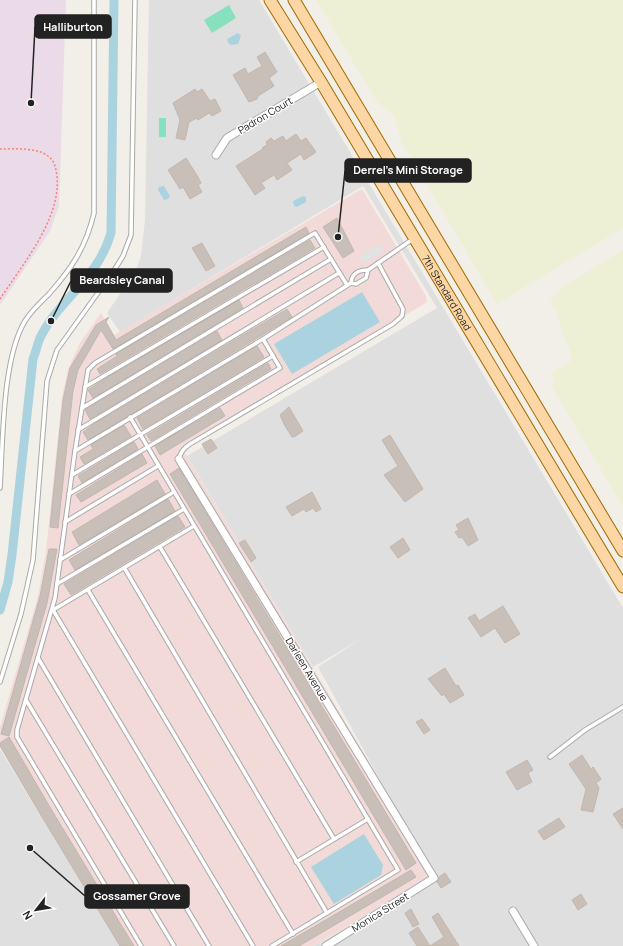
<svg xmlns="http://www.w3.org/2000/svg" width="623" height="946" font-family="Manrope,sans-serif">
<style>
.residential{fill:#e0dfdf}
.commercial{fill:#f2dad9}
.industrial{fill:#ebdbe8}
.farmland{fill:#eef0d5}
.pitch{fill:#88e0be}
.parking{fill:#e2e2e2}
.water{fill:#aad3df}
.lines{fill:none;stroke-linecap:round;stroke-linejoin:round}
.canal{stroke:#aad3df;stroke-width:9}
.building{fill:#c7bfb8;stroke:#c4b6ab}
.lane-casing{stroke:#a9a9a9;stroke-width:5.5}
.street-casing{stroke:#a9a9a9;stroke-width:9}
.primary-casing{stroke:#a06b00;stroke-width:13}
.path{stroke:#fa8072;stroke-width:1.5;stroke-dasharray:2 2;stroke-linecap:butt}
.lane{stroke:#fff;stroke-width:3.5}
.street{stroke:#fff;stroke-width:7}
.primary{stroke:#fcd6a4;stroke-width:11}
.labels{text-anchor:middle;stroke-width:3;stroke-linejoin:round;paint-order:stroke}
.street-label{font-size:10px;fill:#222;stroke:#fff}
.leader{fill:none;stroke:#222;stroke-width:1.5}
.callout-dot{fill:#222;stroke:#fff;stroke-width:1.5}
.callout{fill:#222;stroke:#222;stroke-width:1.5}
.callout-label{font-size:11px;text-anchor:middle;font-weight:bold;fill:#fff}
</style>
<rect width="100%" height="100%" fill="#f2efe9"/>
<g class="residential">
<polygon points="149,0 259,0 623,608 623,946 314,946 434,878 318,667 361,639 313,667 187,456 437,308 363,186 120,332 107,313 136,270 141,256 145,220"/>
<polygon points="0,749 120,946 0,946"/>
</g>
<polygon class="commercial" points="362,189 426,296 427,302 183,450 436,874 314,946 121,946 0,744 0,727 38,596 46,551 62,397 68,369 80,343 101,313 114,335"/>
<polygon class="industrial" points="0,0 66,0 59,206 50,231 0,305"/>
<g class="farmland">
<polygon points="316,0 623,0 623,228 497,304 402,143 395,119 392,114 377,102"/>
<polygon points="623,250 623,507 551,385 555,380 551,373 570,362 571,353 561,330 556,310 550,302 562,287"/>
</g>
<g class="pitch">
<polygon points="229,5 236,18 212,33 204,20"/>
<rect x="159" y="118" width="7" height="19"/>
</g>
<polygon class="parking" points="380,244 384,251 364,263 359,256"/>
<g class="water">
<polygon points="238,33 241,36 238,44 231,45 228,43 227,39"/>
<polygon points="164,186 170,196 168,199 164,200 158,190 159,187"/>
<polygon points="303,196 306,197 306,202 297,207 294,206 293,201"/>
<polygon points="362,292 380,322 292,374 274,344"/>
<polygon points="364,834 383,865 381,875 334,904 311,867"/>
</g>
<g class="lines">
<path class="canal" d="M0 610 8 582 12 555 33 359C36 352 37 345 40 338 59 299 98 279 111 233L114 0"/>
</g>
<g class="building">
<polygon points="265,52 277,72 269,78 274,86 258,96 257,99 249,102 233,75 245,68 248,74 262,66 257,57"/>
<polygon points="195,89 197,92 202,89 210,101 215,99 221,111 212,116 209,113 198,120 197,118 189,122 185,140 176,138 180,120 173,103"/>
<polygon points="296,134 301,141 306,138 316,152 304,160 301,154 287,163 292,170 277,180 274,175 261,183 265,188 255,195 236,166 263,149 262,148 267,145 266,142 271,138 274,141 283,136 286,141"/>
<polygon points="186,158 198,177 201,183 198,185 202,192 190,199 183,187 180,189 168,170"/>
<polygon points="337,218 354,251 343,258 323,227"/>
<polygon points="306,227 309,233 113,349 101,330 78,370 73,391 73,390 58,528 50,527 63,400 70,368 96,325 109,317 106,322 116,340"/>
<polygon points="310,240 315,248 100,374 97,369 117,356 116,354"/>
<polygon points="202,243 215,266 206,271 192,248"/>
<polygon points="239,300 243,308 93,398 88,390 103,380"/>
<polygon points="287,309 292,317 88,440 83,432 94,424"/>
<polygon points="217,331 222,340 90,419 85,410"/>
<polygon points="257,346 264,357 143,429 137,418"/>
<polygon points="268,363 271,369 151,441 147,435"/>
<polygon points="289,407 303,431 294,437 292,437 285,426 280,415"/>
<polygon points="220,408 225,416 160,455 155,446"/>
<polygon points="124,425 131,436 84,464 80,457 93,449 91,445"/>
<polygon points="390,435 423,489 405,502 384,475 398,466 382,440"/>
<polygon points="211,439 217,448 208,454 202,444"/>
<polygon points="134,442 138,449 82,483 78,476"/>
<polygon points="142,454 147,463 81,502 76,495"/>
<polygon points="179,468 416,863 406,870 170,474"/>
<polygon points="157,480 165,494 79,545 72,532"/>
<polygon points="312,492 321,509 316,512 313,508 306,512 304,509 292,516 286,507"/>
<polygon points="168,499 175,511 75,570 69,560"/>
<polygon points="178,516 185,527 71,595 64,584"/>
<polygon points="468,518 478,540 468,546 462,537 459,538 455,532 459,530 456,525"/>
<polygon points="403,538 410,550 398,558 390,547"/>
<polygon points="245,540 256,558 251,562 239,543"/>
<polygon points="49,549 57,549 47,603 9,736 1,734 40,596"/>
<polygon points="503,606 520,634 505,643 495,628 481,637 468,618 475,614 479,621"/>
<polygon points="445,668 456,686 458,685 464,695 450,703 444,694 442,696 428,679"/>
<polygon points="422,719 430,730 424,734 416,722"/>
<polygon points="9,737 51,809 134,946 120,946 42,817 0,746 0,743"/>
<polygon points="582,755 591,769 593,767 601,779 596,783 599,788 593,812 581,810 586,789 569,764"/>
<polygon points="527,760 533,770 528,773 532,782 517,790 506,772"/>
<polygon points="623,808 623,829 613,814"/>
<polygon points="559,818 565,827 544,840 538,831"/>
<polygon points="411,870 416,877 299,946 281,946"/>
<polygon points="445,873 451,882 441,888 437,882 439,877"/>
<polygon points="581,894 587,904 578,910 572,900"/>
<polygon points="411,909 419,924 413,927 405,913"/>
<polygon points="438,913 459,946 430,946 444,937 432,917"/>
<polygon points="418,927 430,946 417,946 409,933"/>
</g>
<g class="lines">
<defs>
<g id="lane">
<path d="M351 283C352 273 358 270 368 270L413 239"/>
<polyline points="85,387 324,247"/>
<polyline points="82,408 331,259"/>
<polyline points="130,417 398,870 272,946"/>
<polyline points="78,430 339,273"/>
<polyline points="75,451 88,370 95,363 315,233 347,285"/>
<path d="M179 459C180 452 184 448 190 444L393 324 402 316 403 309 378 263"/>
<polyline points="72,475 273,356"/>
<path d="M0 488C3 442 2 359 25 321 31 311 41 302 49 294 72 268 86 247 94 213V0"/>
<polyline points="69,494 280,368 263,339"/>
<polyline points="65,522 158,466"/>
<polyline points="194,526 53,610 253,946"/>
<polyline points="160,547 334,839"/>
<polyline points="60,560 174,492"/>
<polyline points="125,569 327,913"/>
<polyline points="57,584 184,509"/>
<polyline points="88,590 293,934"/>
<polyline points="38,658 209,946"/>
<polyline points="0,682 21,614 33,560 47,381 57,350 113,272 123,256 131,235 135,0"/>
<polyline points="26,700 174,946"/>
<polyline points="550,757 585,730 623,707"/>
<polyline points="296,862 368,819"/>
<polyline points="141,946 17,737 17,730 55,598 75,451 263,339 351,283 356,284 366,278 368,270"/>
</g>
<g id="street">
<polyline points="216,155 227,138 321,82"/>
<polyline points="179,459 434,878 326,946"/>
<polyline points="513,911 534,946"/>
</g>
<g id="primary">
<path id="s1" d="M270 0 321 82 623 587"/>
<polyline points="294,0 623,551"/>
</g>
</defs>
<use href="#lane" class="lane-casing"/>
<use href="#street" class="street-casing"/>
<use href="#primary" class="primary-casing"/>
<path class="path" d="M0 149C14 149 36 147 48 156 55 161 56 169 57 177 61 219 22 265 0 299"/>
<use href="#lane" class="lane"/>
<use href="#street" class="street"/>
<use href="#primary" class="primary"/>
</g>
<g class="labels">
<g class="street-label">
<text transform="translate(265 115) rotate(-31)" y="4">Padron Court</text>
<text dy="4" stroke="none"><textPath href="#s1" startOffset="342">7th Standard Road</textPath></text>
<text transform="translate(307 669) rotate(59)" y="4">Darleen Avenue</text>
<text transform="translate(380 912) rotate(-32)" y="4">Monica Street</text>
</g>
</g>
<path class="leader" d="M31 103L35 27M338 237L345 171M51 321L71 281M30 848L85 896"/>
<g class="callout-dot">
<circle cx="31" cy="103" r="4"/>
<circle cx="338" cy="237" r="4"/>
<circle cx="51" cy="321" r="4"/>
<circle cx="30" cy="848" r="4"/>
</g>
<g class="callout">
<rect x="35" y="15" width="76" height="23" rx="4"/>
<rect x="345" y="159" width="126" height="23" rx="4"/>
<rect x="71" y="269" width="101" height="23" rx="4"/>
<rect x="85" y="885" width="104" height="23" rx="4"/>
</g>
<g class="callout-label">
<text x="73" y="31">Halliburton</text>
<text x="408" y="174">Derrel's Mini Storage</text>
<text x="122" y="284">Beardsley Canal</text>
<text x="137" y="900">Gossamer Grove</text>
</g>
<g transform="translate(36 910) rotate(239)" stroke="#ffffff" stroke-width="3" paint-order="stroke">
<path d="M0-3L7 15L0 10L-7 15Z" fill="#222222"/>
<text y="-6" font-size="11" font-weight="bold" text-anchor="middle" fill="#222222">N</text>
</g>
</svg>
